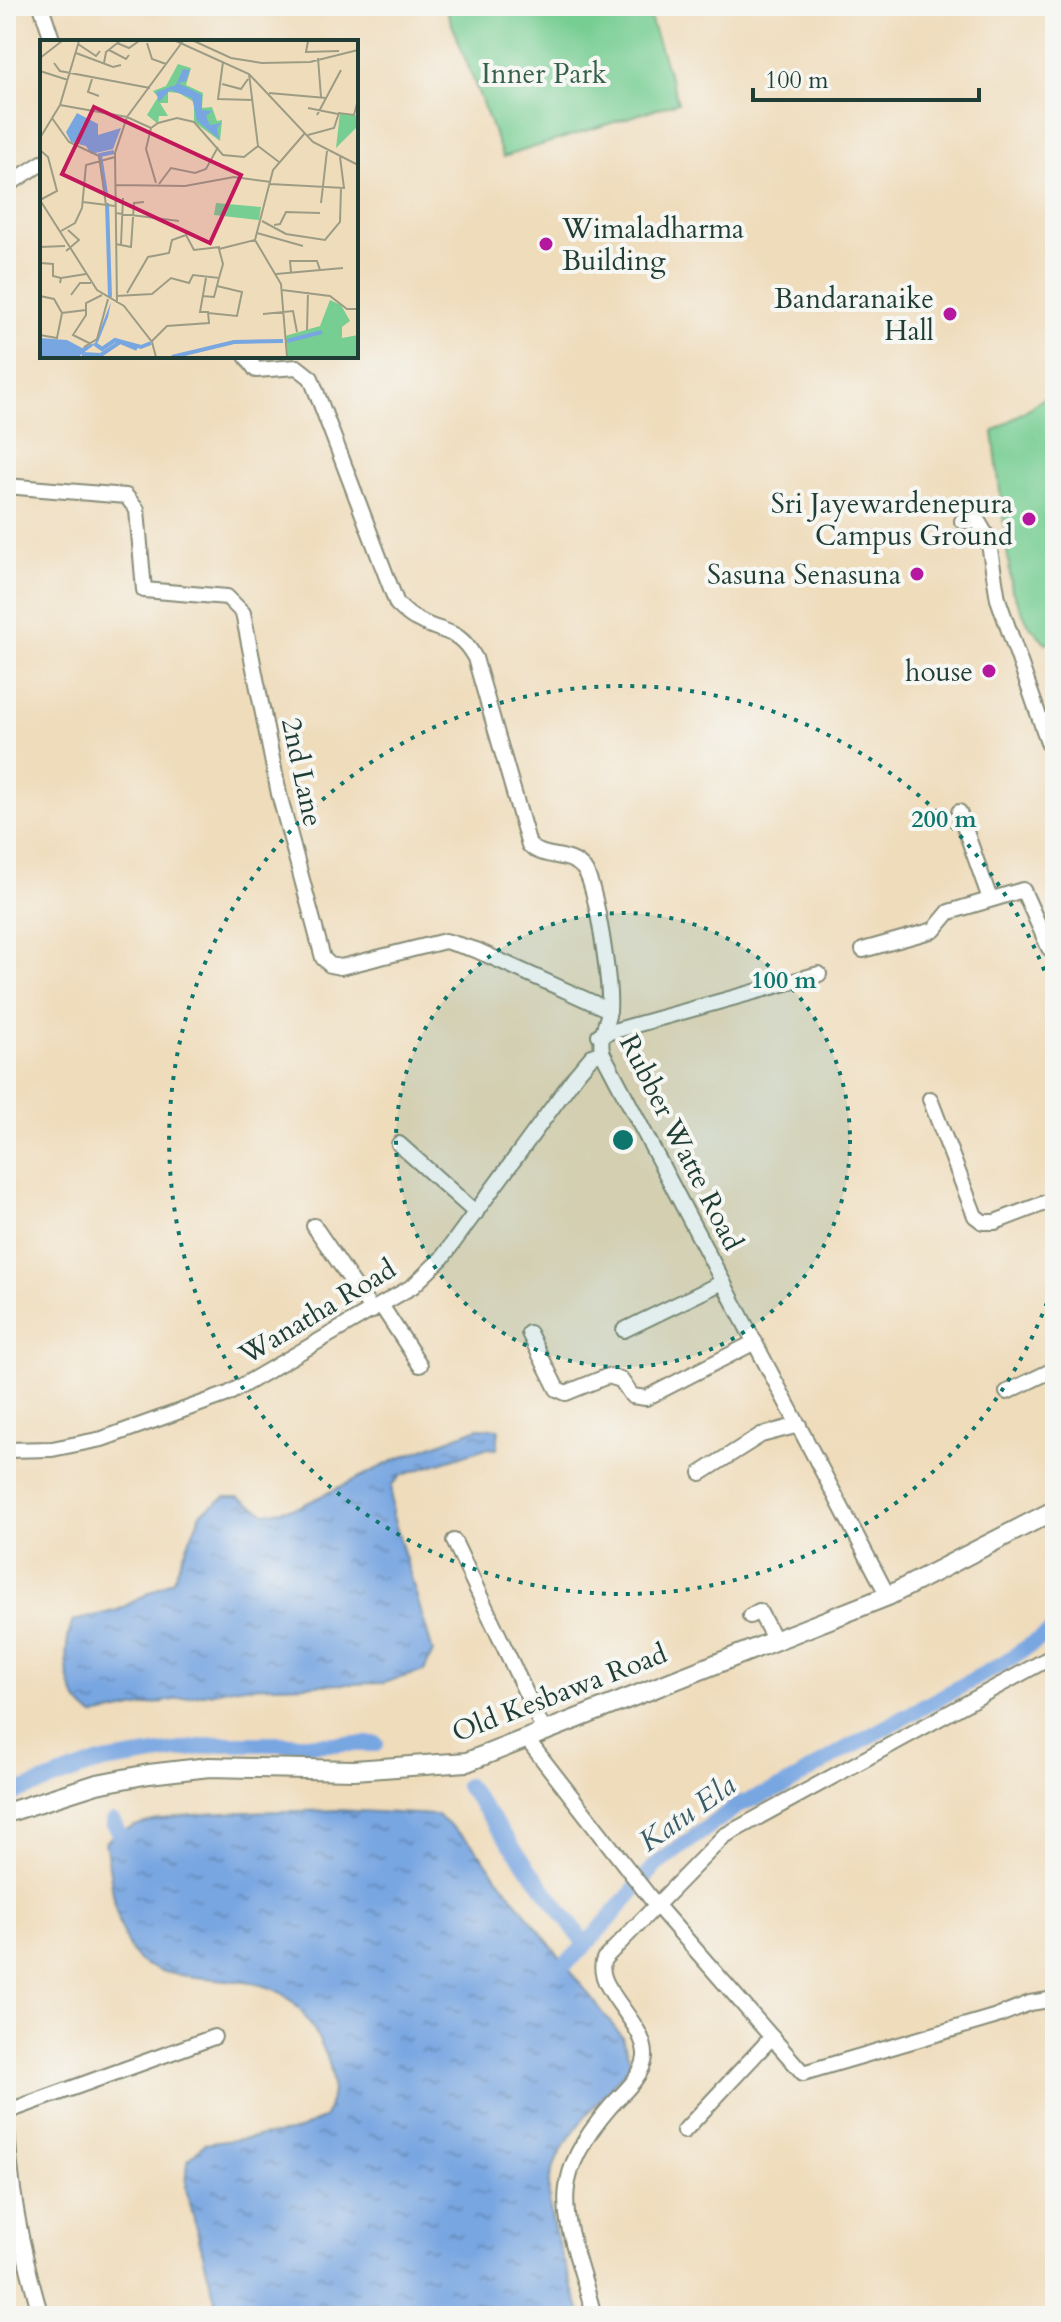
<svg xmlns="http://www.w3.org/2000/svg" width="1061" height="2322" font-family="Cardo,serif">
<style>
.green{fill:#77ce93;stroke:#4b8664;stroke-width:2}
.water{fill:url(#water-ripples);stroke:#4c728a;stroke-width:2}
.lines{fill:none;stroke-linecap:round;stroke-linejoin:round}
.canal{stroke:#78a6e1;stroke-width:16}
.minor-casing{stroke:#878c78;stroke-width:18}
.major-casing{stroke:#878c78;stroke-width:22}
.minor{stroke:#fff;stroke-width:14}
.major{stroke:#fff;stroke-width:18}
.ring{fill:none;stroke:#0f766e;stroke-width:4;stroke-dasharray:4 8}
.poi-dot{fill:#b5179e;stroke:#f6f6f2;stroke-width:3}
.labels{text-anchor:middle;stroke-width:8;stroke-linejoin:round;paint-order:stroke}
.park-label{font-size:28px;fill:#35614c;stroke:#f6f6f2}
.poi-label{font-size:28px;fill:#1f3d34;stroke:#f6f6f2;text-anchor:end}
.street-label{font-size:28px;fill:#1f3d34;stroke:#f6f6f2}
.water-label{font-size:30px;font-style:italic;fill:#3a5c68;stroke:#f6f6f2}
.inset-river{fill:none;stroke:#78a6e1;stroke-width:4}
.inset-road{fill:none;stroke:#9c9c85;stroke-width:2}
.view{fill:#c2185b;fill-opacity:0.15;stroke:#c2185b;stroke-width:4}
.inset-edge{fill:none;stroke:#1f3d34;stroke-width:4}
.centre{fill:#0f766e;stroke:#f6f6f2;stroke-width:4}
.ring-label{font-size:24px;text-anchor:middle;font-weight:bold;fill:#0f766e;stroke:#f6f6f2;stroke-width:8;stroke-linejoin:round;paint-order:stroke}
</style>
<defs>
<pattern id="water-ripples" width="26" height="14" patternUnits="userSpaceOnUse" patternTransform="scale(2)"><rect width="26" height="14" fill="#78a6e1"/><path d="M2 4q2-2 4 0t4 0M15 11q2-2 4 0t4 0" fill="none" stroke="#6288b7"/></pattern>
</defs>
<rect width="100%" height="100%" fill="#f6f6f2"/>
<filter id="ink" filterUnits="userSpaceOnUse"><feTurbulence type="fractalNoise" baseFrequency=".0125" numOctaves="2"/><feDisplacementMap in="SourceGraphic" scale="16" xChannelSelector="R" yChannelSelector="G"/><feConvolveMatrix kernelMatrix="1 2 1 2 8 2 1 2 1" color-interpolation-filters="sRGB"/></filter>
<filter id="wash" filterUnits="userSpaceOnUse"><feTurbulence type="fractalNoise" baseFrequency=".006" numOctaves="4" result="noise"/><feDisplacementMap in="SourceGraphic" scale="32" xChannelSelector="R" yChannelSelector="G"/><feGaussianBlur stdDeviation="1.8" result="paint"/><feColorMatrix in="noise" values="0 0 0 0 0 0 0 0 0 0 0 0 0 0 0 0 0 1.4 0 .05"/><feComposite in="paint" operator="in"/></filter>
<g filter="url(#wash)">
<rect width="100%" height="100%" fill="#efdcbb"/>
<g class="green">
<polygon points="445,6 646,6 678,102 503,157"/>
<polygon points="1055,391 1055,639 1046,643 1029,625 1012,591 993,432"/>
</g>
<g class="water">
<path d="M478 1428 499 1429 497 1449 486 1448 402 1475 392 1485V1513L433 1652 424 1671 383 1683 238 1687 94 1716C64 1700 61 1650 73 1621L118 1610 173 1580 201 1513 225 1497H239L265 1513 299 1507 395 1460Z"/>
<path d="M336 1810 437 1815 472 1844 622 2037 631 2064C605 2096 560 2136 550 2179 542 2214 572 2280 582 2316H211L215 2300 186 2189 188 2160 204 2144 297 2131 325 2117C335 2092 335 2071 322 2046 313 2027 300 2005 281 1993 248 1971 158 1987 134 1955 113 1926 112 1876 105 1842 143 1805 280 1813 336 1810Z"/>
</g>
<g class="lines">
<g class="canal">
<polyline points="467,1786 586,1945 656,1865 740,1804 783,1787 842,1751 1000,1665 1055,1629"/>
<polyline points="6,1796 97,1763 220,1744 376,1744"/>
<polyline points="113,1822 127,1849"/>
<polyline points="544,1968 564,1965 586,1945"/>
</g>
</g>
</g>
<g filter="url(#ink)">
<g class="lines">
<defs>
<g id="minor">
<polyline points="41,6 53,42"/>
<polyline points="6,186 42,163"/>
<path d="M246 356 256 370 297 367 311 378 397 604C403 610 410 617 418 620 445 635 458 627 475 658L529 845C544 860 569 851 584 869 597 886 611 987 609 1010 607 1027 599 1031 602 1052L888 1596"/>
<polyline points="6,486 126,496 137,510 144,590 227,597 243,613 279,794 323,958 330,965 341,967 445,941 476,950 609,1010"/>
<polyline points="962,521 978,521 988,538 998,599 1055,762"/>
<polyline points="959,812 990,899"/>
<polyline points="863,950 934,930 949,912 1023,890 1049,948 1055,953"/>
<polyline points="599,1035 819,974"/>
<polyline points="930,1099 975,1216 983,1222 995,1222 1055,1199"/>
<polyline points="399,1144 476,1213"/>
<polyline points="314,1226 372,1311"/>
<polyline points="381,1305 420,1365"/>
<polyline points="624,1330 723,1282"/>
<polyline points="529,1333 557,1389 566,1393 608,1376 621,1380 632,1396 646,1398 755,1342"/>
<polyline points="1007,1392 1055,1369"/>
<polyline points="6,1450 52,1449 102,1439 228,1394 413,1286 442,1258 576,1075 592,1056 602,1052"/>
<polyline points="701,1473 761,1435 799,1425"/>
<polyline points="454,1541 544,1731"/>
<polyline points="750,1616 759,1611 774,1639"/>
<polyline points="526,1738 652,1900 803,2073 994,2017 1030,2003 1055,1999"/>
<path d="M6 2109C9 2184 20 2245 41 2316"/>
<polyline points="6,2112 214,2037"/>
<polyline points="684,2131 772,2037"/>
<path d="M594 2316C570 2221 539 2190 610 2107 622 2094 643 2076 645 2057 647 2023 592 1987 604 1959L724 1836 1055 1655"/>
</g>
<polyline id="major" points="6,1813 97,1784 149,1774 209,1767 354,1770 467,1762 888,1596 1055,1510"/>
</defs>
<use href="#minor" class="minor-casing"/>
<use href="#major" class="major-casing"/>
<use href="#minor" class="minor"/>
<use href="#major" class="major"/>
</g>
</g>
<circle cx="623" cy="1140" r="227" fill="#0f766e" fill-opacity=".12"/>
<g class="ring">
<circle cx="623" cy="1140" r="227"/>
<path d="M1055 1280A454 454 0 1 1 1055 1000"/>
</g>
<g class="poi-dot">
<circle cx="546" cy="244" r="8"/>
<circle cx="950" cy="314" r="8"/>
<circle cx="1029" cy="519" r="8"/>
<circle cx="917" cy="574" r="8"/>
<circle cx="989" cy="671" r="8"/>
</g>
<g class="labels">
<g class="park-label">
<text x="544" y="83">Inner Park</text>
</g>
<g class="poi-label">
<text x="562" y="238" text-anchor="start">Wimaladharma<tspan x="562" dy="32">Building</tspan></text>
<text x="934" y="308">Bandaranaike<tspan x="934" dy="32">Hall</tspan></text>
<text x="1013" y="513">Sri Jayewardenepura<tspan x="1013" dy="32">Campus Ground</tspan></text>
<text x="901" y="584">Sasuna Senasuna</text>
<text x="973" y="681">house</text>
</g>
<g class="street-label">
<text transform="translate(303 772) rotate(78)" y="10">2nd Lane</text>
<text transform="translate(682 1142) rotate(63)" y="10">Rubber Watte Road</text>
<text transform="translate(317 1311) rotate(-31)" y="10">Wanatha Road</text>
<text transform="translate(559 1692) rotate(-21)" y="10">Old Kesbawa Road</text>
</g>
<g class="water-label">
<text transform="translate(687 1813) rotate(-35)" y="10">Katu Ela</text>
</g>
</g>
<g transform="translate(40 40)">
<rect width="318" height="318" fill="#efdcbb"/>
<path d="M138 24 151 28 146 45 163 53 162 68 172 67 177 81 182 80 180 101 154 82V62L139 53 128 52V63H120L128 76H119L118 84 107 75 118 57 113 51 126 46ZM300 73 318 76V86L296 108ZM176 163 221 167 219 180 174 175ZM290 260 301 265 310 281 302 287V298L318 295V317H247L245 296 280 286Z" fill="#77ce93"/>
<path d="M143 29 150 30 146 41 138 43 162 55V70L172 71 166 76 170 85 182 83 177 88 179 99 157 81 152 58 130 50 119 62 116 52 136 45ZM37 73 58 84V95L81 88 73 109 51 114 46 106 31 102 26 92ZM71 262 68 277 58 302 38 317H0V298L27 300 42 308 55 303Z" fill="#78a6e1"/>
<path class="inset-river" d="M66 154 60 115 74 112M67 163 70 257M247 301 282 292M55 304 62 309 75 300 101 307 111 303M42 314 61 315 80 302 97 309M132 317 194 302 243 301"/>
<path class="inset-road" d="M136 1 209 34 273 102 318 125M154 1 191 18 222 23 270 22 318 10M268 1 266 12 299 11M77 3 89 8 99 1M107 3 112 19 126 24M38 4 56 16 60 11M69 10 86 19 89 15M36 13 73 27 81 25M0 18 22 1M278 18 281 57M183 22 178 59 213 60M14 23 20 31 110 48M64 23 66 12 80 1M0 31 28 40M52 39 48 52 59 56M182 44 201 49 208 39M229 53 286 58M20 65 87 77 111 88M268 68 298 74M277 75 301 30M12 78 29 102 59 116 66 165M268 95 294 88 299 73 314 75 318 60M0 98 20 65 39 1M218 106 239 122M0 110 8 117 17 151 0 160M116 143 106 109 111 88 118 83 137 78 154 82 183 115 204 117 218 106 209 34M119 144 131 128 155 133 166 129 178 107M230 144 304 148 300 117M76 145 145 146 194 137 231 142M0 160 57 250 84 266 112 302 116 317M43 162 75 166M281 163 287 111M75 173 139 181M222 181 246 194 285 200 300 182 301 148M234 185 240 184 246 172 280 173M21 191 35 183 42 168 46 125 75 117M217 193 263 206M215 200 241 244 247 317M76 204 91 207 94 163 104 162M81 204 83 158M0 207 25 206M26 211 39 200 28 190M0 223 13 224V236L21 238 20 243M251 232 250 221H277L280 230M236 234 303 228M21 238 46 234M242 250 290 256 307 269H318M87 253 108 217 129 213 132 200 146 195 154 210 180 207M31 255 40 243H51M0 256 14 259 22 273M76 256 112 254 131 238 149 243 153 235 179 238 183 224 179 209 215 200 233 130 265 93M162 256 174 257 179 238M77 263 75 113 87 77 143 1M168 273 197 276 202 252 177 246M223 274 253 271 257 292M267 290 268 252M0 295 17 298 22 273 46 270M111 302 127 286 169 283 168 272H160L166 238M51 304 33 295 46 275V263L62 255M44 307 57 299 68 259"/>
<path class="view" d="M54 67 201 135 170 203 22 134Z"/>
<rect width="318" height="318" class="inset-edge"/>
</g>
<circle cx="623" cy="1140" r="12" class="centre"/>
<g class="ring-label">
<text x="944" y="827">200 m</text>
<text x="784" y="988">100 m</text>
</g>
<rect width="1061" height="2322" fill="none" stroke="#f6f6f2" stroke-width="32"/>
<path d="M753 88v12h226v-12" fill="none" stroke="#1f3d34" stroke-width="4"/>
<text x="765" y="88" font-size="24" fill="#1f3d34" stroke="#f6f6f2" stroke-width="6" paint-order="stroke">100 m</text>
</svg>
